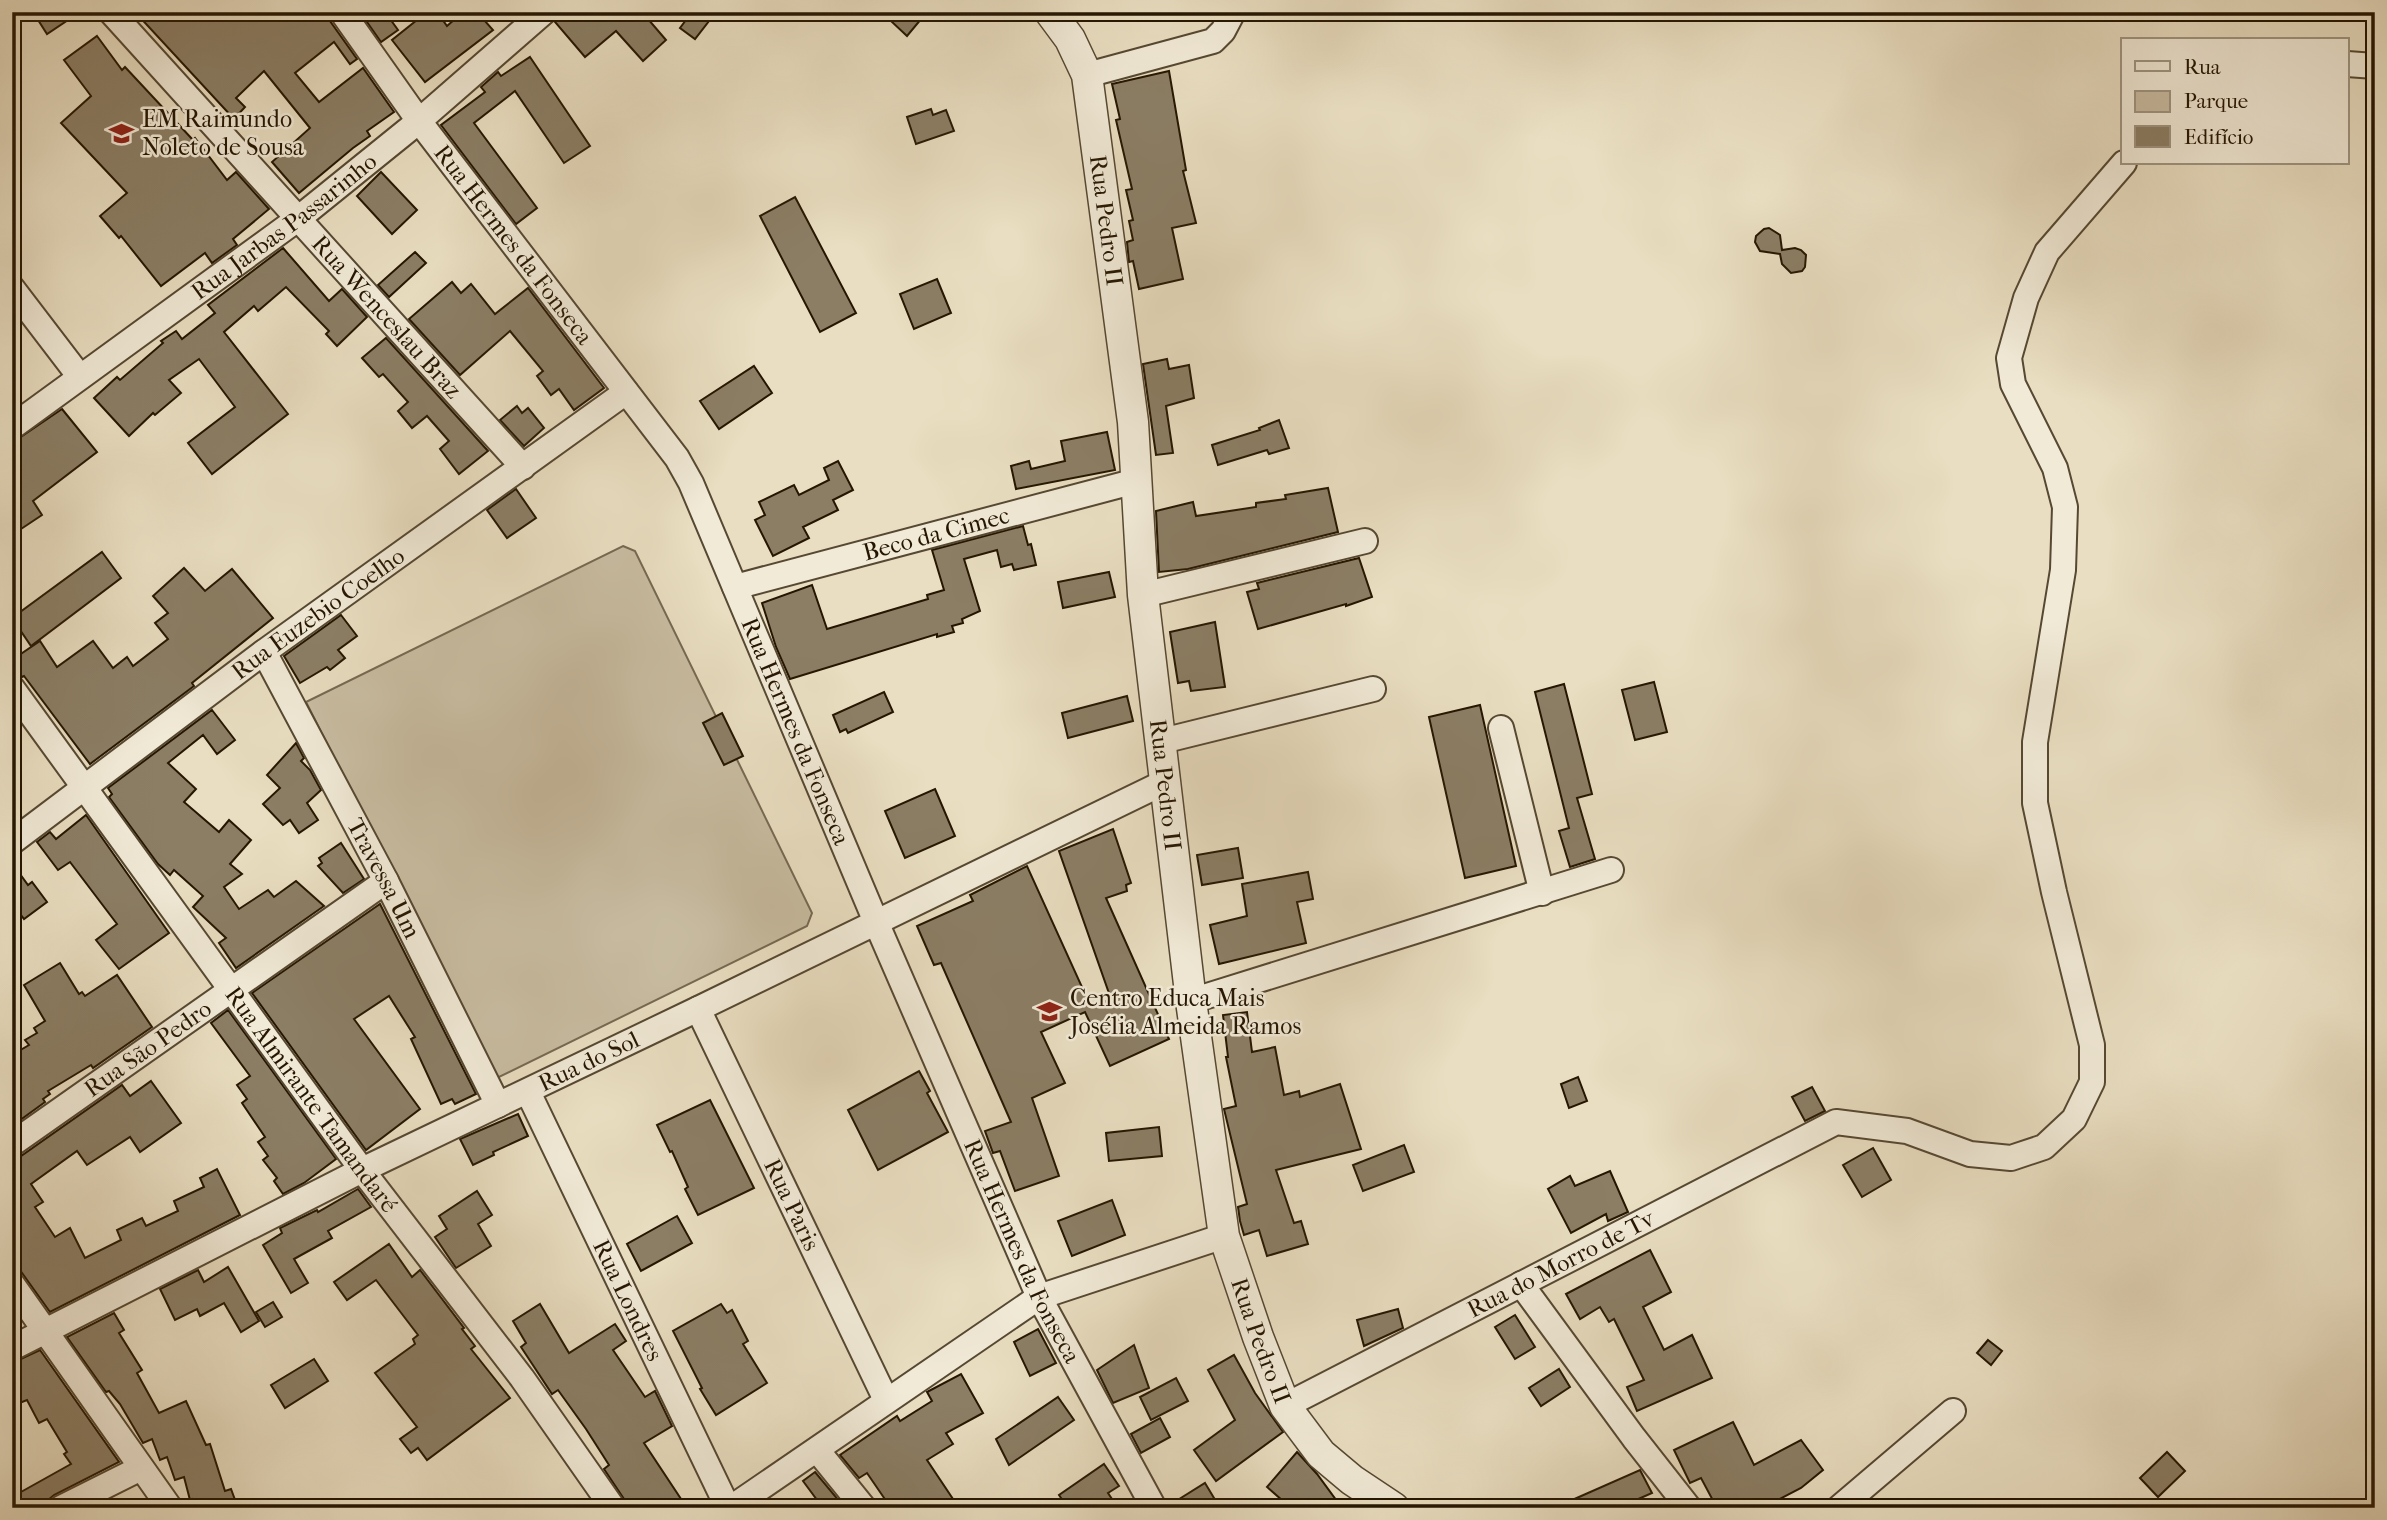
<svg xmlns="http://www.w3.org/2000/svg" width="2387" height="1520" font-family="'IM FELL French Canon',serif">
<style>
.green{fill:#c8bca1;stroke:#766952;stroke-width:2}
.building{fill:#8b7e65;stroke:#251602;stroke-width:2}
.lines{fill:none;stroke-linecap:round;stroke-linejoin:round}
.minor-casing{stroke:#564832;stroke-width:28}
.tertiary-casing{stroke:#564832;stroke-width:33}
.minor{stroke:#f1ead7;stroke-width:24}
.tertiary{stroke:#f1ead7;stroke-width:30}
.labels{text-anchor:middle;stroke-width:5;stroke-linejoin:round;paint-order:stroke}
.poi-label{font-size:24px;fill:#251602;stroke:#f1ead7;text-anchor:start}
.street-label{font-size:24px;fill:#251602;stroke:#f1ead7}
</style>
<rect width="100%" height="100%" fill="#e9dec1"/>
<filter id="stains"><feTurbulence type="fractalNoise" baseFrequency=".00286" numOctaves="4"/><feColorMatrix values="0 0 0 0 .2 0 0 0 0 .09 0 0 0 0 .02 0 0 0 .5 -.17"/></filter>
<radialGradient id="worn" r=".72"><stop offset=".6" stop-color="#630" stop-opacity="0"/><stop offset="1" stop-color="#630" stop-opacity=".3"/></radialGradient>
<polygon class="green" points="623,546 635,551 812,913 807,926 497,1078 306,702"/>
<g class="building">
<polygon points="33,12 80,12 47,34"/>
<polygon points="135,12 327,12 330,21 357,59 350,64 334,42 295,73 319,102 363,68 394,112 367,131 370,136 353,148 299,193 272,162 310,128 264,71 236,98 245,107 234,119"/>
<polygon points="360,12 385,12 398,30 381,42"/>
<polygon points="427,12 437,12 447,26 463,12 477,12 493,30 425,82 392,40"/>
<polygon points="561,12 642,12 666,40 643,61 616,31 585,57 555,22"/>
<polygon points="692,12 716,12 695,39 680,28"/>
<polygon points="900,12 927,12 907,36 892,22"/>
<polygon points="97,36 122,70 125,67 193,140 195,138 227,180 236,172 269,209 233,239 237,245 212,263 205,253 161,286 121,236 119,238 100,216 127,193 61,123 91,96 64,60"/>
<polygon points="530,57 590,146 564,163 515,91 474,123 537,208 516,224 441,125 485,92 481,87 498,72 501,76"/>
<polygon points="1169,71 1186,170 1183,171 1196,223 1172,228 1183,279 1139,289 1133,261 1129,262 1127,242 1133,240 1129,221 1133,220 1126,190 1132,189 1116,120 1120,119 1112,84"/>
<polygon points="931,109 933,115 946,110 954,131 916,144 907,117"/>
<polygon points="381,172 417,210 392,234 357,196"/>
<polygon points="795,197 856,313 820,332 760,216"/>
<polygon points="1769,228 1780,235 1782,250 1795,248 1801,250 1806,255 1805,267 1802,271 1791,273 1782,264 1780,254 1760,251 1755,242 1756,236 1764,229"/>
<polygon points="283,248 329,301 342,289 367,317 337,346 326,334 329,331 286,287 258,311 254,306 224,332 288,414 212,474 188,443 235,407 199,359 169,380 181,393 155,415 153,413 129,436 94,398 117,377 120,380 163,343 161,341 176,331 182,339 215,313 208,305"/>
<polygon points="415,252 426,263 389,297 378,285"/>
<polygon points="937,279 951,313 914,329 900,294"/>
<polygon points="452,282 461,293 471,284 495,314 528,288 604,388 574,410 559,389 551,395 537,376 543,371 510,331 460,375 409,319"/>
<polygon points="386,338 488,451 459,474 440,449 449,441 427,416 412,428 398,411 408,402 383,374 379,377 362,358"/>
<polygon points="1167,359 1169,369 1189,365 1194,398 1166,406 1173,453 1156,455 1143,364"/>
<polygon points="754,366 772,393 719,429 700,401"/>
<polygon points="517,406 522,413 528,408 544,428 524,446 500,420"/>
<polygon points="62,409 97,452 33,501 42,515 12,535 12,443"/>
<polygon points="1279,420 1289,448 1269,454 1267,450 1218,465 1212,445 1260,430 1259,428"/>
<polygon points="1107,432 1115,470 1016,489 1011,466 1029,461 1031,469 1065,461 1061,441"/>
<polygon points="838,461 853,490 833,500 838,510 803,527 809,538 773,556 755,520 765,515 759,502 794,485 799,495 829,480 824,468"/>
<polygon points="1328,488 1338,532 1188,569 1159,572 1156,511 1193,502 1196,516 1256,507 1256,503 1286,499 1285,495"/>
<polygon points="516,489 536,518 507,538 487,510"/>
<polygon points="1023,526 1028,545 1031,544 1036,565 1014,570 1012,564 1001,567 997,550 964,559 980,611 962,619 963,623 952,626 954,632 937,637 937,634 790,679 776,647 762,603 812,585 827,629 928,599 927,595 944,590 932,550"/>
<polygon points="102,552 121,578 31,646 12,618"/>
<polygon points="1359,558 1372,597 1346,606 1346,604 1258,629 1247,592 1259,589 1257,583"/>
<polygon points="184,568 205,591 232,569 273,618 192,683 194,686 90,764 24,676 22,677 12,660 40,641 57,667 93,641 113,668 127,657 133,666 168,639 155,623 168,613 153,596"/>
<polygon points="1109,572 1115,597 1063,608 1058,582"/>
<polygon points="341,615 357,636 338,650 345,658 330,670 327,667 300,683 284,656"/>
<polygon points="1215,622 1225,687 1191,691 1189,681 1178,683 1170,632"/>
<polygon points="1654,682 1667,732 1635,740 1622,690"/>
<polygon points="1564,684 1592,794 1577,798 1595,859 1570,867 1559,831 1569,828 1535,692"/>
<polygon points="884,692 893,712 848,733 846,729 840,732 833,715"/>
<polygon points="1127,696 1133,721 1068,738 1062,713"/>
<polygon points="1480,705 1516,866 1465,878 1429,717"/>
<polygon points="212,710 235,740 217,754 203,735 168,763 196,789 184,802 219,832 229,820 251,840 230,864 242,874 224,887 239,909 268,890 274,897 296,881 324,906 236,968 219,943 226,938 193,907 203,896 174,870 170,875 158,864 109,797 112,794 108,788"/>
<polygon points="722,713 743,756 724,765 703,723"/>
<polygon points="296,743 304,758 301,761 310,770 321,790 307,803 318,820 299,833 290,820 283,825 263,804 280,788 267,775"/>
<polygon points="935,789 955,836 905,858 885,811"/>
<polygon points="86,815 169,933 119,969 96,940 117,924 70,862 58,870 37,842 50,832 56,839"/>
<polygon points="1113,829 1131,883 1126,885 1127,891 1106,898 1169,1039 1110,1066 1085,1012 1041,1032 1065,1083 1032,1098 1059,1176 1015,1191 1000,1151 993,1153 985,1131 1011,1122 941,963 934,965 917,926 973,901 970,895 1027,866 1091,1007 1111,999 1059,851"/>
<polygon points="341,843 364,879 343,893 318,866 322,863 319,858"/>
<polygon points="1238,848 1243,878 1202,885 1197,855"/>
<polygon points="12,863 28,885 32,882 47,902 24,919 12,903"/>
<polygon points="1308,872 1313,899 1297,902 1306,943 1219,964 1210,925 1247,916 1242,884"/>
<polygon points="380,904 476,1094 455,1104 452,1099 441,1104 411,1039 415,1037 389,996 354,1019 420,1109 366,1150 252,993"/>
<polygon points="60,963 79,994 82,992 85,996 117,975 152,1027 93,1068 91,1065 48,1091 50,1094 43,1099 45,1102 12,1126 12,1055 29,1045 25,1040 37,1033 34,1028 45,1021 24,985"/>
<polygon points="228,1010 336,1159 304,1183 283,1194 274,1181 277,1178 263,1160 268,1156 258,1142 265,1137 242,1103 247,1099 237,1085 250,1076 211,1023"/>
<polygon points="1247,1012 1252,1052 1275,1047 1284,1095 1299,1091 1300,1097 1340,1084 1361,1149 1276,1170 1294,1223 1301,1221 1308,1244 1267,1256 1259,1230 1244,1235 1240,1221 1238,1207 1247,1204 1224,1109 1236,1106 1226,1057 1228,1057 1223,1015"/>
<polygon points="919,1071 930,1091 927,1093 948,1132 878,1170 848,1110"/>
<polygon points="1578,1077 1587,1101 1569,1108 1561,1084"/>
<polygon points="151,1081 181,1123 140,1152 130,1137 87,1165 77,1151 31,1184 43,1202 35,1207 55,1237 70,1228 85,1258 121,1240 117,1230 142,1218 146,1226 178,1211 174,1201 204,1187 200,1178 217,1169 240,1215 50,1312 12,1259 12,1159 21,1156 122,1085 130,1096"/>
<polygon points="1812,1087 1825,1111 1805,1121 1792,1097"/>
<polygon points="710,1100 754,1188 698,1215 685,1189 688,1187 672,1151 670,1152 657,1125"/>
<polygon points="518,1114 528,1136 493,1152 494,1155 473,1165 460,1139"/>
<polygon points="1159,1127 1162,1156 1109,1161 1106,1133"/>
<polygon points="1404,1145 1414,1172 1363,1191 1353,1165"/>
<polygon points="1873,1148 1891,1180 1862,1197 1843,1165"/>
<polygon points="1610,1171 1628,1212 1608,1221 1606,1214 1571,1233 1548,1189 1570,1176 1575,1186"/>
<polygon points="358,1189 371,1207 328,1231 332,1238 294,1259 308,1283 291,1293 263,1245 282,1233 280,1228 317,1210 318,1212"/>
<polygon points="477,1191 492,1215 478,1224 491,1246 456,1268 435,1237 447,1229 439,1216"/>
<polygon points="1112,1200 1125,1235 1072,1256 1058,1221"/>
<polygon points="677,1216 692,1243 641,1271 627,1244"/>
<polygon points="389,1244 412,1277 420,1270 464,1328 462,1329 475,1346 471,1349 510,1398 427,1460 418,1448 411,1453 400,1439 417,1427 375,1373 415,1344 413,1339 418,1335 376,1280 347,1300 334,1282"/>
<polygon points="1650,1250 1671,1292 1643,1307 1664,1350 1692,1335 1712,1378 1637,1411 1627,1387 1644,1380 1614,1319 1609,1322 1600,1307 1580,1319 1566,1294"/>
<polygon points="228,1267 259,1321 241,1332 224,1303 200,1316 197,1309 175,1320 160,1289 198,1270 204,1282"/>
<polygon points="273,1302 282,1317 265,1327 256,1312"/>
<polygon points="540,1304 569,1353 615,1324 626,1341 613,1350 645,1397 655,1391 672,1426 644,1443 687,1508 630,1508 604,1469 609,1465 586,1429 558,1390 552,1394 521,1347 526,1343 513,1321"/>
<polygon points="721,1304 727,1313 732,1310 748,1341 743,1344 767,1383 716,1415 700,1389 702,1388 673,1331"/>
<polygon points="1398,1309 1403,1328 1364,1346 1357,1320"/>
<polygon points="114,1313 124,1330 119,1333 142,1370 137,1373 159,1413 186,1401 206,1445 210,1444 225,1491 231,1489 238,1508 186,1508 186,1506 194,1503 192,1499 190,1500 184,1477 175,1480 167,1457 160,1460 152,1439 143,1443 120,1404 109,1391 106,1392 67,1337"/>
<polygon points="1515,1315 1535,1347 1515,1359 1495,1327"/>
<polygon points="1038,1329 1056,1363 1030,1376 1014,1342"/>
<polygon points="1988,1340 2002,1351 1991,1365 1977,1353"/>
<polygon points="1134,1345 1149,1388 1113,1403 1097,1370"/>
<polygon points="40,1350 119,1462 54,1495 48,1500 46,1508 12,1508 12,1497 71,1464 64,1454 67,1452 47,1419 39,1423 27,1400 12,1406 12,1363"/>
<polygon points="1234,1355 1255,1393 1283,1432 1216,1481 1194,1450 1235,1420 1208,1370"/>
<polygon points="314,1359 328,1381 285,1408 271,1385"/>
<polygon points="1559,1369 1570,1387 1541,1406 1529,1388"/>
<polygon points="961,1374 983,1413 946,1433 953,1444 927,1460 959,1508 891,1508 867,1473 859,1478 840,1455 897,1416 900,1421 932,1401 927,1392"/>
<polygon points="1176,1378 1188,1401 1151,1420 1140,1397"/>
<polygon points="1058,1397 1074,1420 1009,1465 996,1439"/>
<polygon points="1160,1418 1170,1437 1141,1453 1131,1434"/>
<polygon points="1733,1422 1754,1465 1801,1440 1823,1470 1801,1488 1762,1508 1717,1508 1701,1478 1690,1483 1674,1450"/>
<polygon points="1297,1452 1317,1474 1342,1508 1291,1508 1267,1487"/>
<polygon points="2167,1452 2185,1471 2158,1497 2140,1478"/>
<polygon points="1104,1464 1119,1486 1108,1493 1118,1508 1068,1508 1059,1495"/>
<polygon points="1640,1470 1652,1493 1618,1508 1554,1508"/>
<polygon points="815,1472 845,1508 823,1508 803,1481"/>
<polygon points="1205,1483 1220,1508 1169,1508 1168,1506"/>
</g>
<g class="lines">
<defs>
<g id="minor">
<path id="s1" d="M111 12 523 467"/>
<path id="s2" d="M342 12 419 121 677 458 691 483 876 922 1039 1297 1154 1508"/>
<polyline points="2347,64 2375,66"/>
<polyline points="1087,75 1213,41 1223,31 1233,12"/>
<polyline points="12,288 80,377"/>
<path id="s3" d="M12 427 299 218 419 121 544 12"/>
<path id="s4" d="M735 587 1136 481"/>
<polyline points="1143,595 1365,541"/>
<path id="s5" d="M264 652 386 881 498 1105"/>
<path id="s6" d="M12 688 362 1170 522 1378 613 1508"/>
<polyline points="1501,728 1542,893"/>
<polyline points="1162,741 1373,689"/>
<path id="s7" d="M12 842 264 652 626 392"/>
<polyline points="1191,1001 1611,870"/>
<path id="s8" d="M698 1009 886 1400"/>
<path id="s9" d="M528 1092 728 1508"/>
<path id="s10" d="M12 1144 386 881"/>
<polyline points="12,1284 170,1508"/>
<polyline points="1521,1284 1634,1438 1689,1508"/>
<path id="s11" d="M12 1348 362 1170 698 1009 1167 781"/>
<path id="s12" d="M1285 1406 1836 1122 1907 1131 1970 1154 2011 1158 2044 1147 2074 1119 2092 1082V1045L2054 892 2035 803V742L2063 570 2065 507 2055 468 2013 384 2009 358 2026 298 2047 252 2124 163"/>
<polyline points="817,1450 864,1508"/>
<polyline points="61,1508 141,1468"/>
<polyline points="731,1508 1039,1297 1224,1236"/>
<polyline points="1839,1508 1953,1411"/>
</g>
<g id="tertiary">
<path id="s13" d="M1050 12 1070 39 1087 75 1133 422 1143 595 1191 1001 1224 1236 1258 1337 1285 1406 1321 1454 1352 1480 1394 1508"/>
</g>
</defs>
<use href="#minor" class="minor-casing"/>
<use href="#tertiary" class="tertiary-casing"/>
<use href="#minor" class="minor"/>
<use href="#tertiary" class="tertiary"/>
</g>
<defs>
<symbol id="school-bare" viewBox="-9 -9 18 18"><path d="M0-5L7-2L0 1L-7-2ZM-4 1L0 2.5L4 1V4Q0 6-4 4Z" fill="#8f2418" stroke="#f1ead7" stroke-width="2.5" paint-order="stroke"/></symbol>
</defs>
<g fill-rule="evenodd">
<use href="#school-bare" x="104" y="116" width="35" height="35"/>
<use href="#school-bare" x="1032" y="994" width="35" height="35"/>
</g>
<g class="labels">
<g class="poi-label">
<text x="142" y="127">EM Raimundo<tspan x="142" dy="28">Noleto de Sousa</tspan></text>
<text x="1070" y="1006">Centro Educa Mais<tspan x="1070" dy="28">Josélia Almeida Ramos</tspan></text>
</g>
<g class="street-label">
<text dy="8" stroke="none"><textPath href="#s13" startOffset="220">Rua Pedro II</textPath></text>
<text dy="8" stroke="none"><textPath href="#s3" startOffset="338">Rua Jarbas Passarinho</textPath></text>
<text dy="8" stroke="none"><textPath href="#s2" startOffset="289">Rua Hermes da Fonseca</textPath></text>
<text dy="8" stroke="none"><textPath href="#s1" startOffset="411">Rua Wenceslau Braz</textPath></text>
<text dy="8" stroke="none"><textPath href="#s4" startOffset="208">Beco da Cimec</textPath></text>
<text dy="8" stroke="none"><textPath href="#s7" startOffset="382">Rua Euzebio Coelho</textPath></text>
<text dy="8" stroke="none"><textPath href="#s2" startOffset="856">Rua Hermes da Fonseca</textPath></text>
<text dy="8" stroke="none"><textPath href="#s13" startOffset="788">Rua Pedro II</textPath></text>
<text dy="8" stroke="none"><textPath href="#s5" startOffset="256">Travessa Um</textPath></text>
<text dy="8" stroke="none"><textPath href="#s10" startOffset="166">Rua São Pedro</textPath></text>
<text dy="8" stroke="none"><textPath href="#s11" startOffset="644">Rua do Sol</textPath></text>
<text dy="8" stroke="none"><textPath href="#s6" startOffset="509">Rua Almirante Tamandaré</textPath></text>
<text dy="8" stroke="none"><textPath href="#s8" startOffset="217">Rua Paris</textPath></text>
<text dy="8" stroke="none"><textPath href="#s2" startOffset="1423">Rua Hermes da Fonseca</textPath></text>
<text dy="8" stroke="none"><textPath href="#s12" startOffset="310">Rua do Morro de Tv</textPath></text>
<text dy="8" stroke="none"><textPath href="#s9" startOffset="231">Rua Londres</textPath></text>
<text dy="8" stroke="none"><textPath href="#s13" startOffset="1354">Rua Pedro II</textPath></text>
</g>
</g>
<rect width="2387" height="1520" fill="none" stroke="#e9dec1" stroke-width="42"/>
<rect x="14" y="14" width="2359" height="1492" fill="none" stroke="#251602" stroke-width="3.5"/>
<rect x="21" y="21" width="2345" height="1478" fill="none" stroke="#251602" stroke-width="2"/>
<rect x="2121" y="38" width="228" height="126" fill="#f1ead7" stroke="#9f9582" stroke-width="2"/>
<rect x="2135" y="61" width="35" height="10" fill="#f1ead7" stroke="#9f9582" stroke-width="2"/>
<text x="2184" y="74" font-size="21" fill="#251602">Rua</text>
<rect x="2135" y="91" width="35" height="21" fill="#c8bca1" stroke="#9f9582" stroke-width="2"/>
<text x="2184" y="108" font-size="21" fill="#251602">Parque</text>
<rect x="2135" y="126" width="35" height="21" fill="#8b7e65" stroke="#9f9582" stroke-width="2"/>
<text x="2184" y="144" font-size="21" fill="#251602">Edifício</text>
<rect width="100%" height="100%" filter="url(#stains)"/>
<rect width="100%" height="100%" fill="url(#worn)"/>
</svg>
